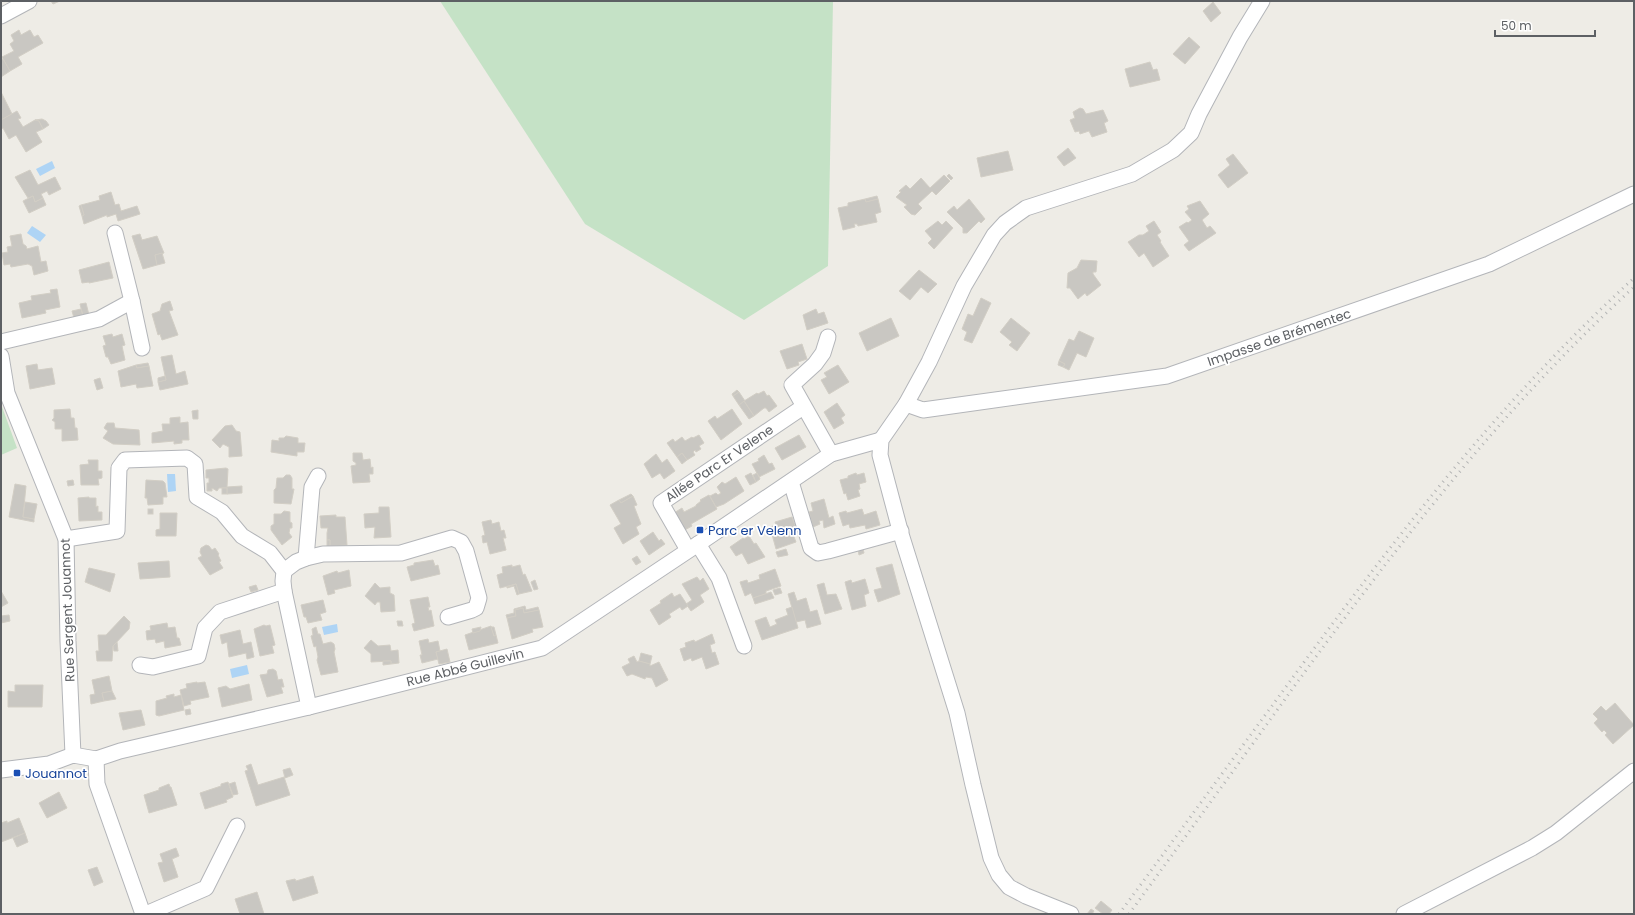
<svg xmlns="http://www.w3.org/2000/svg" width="1635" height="915" font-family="Poppins,sans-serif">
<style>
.green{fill:#c5e2c6}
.water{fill:#aed4f5}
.building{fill:#c9c7c2;stroke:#d2cec5}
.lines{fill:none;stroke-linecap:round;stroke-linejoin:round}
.minor-casing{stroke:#b3b5b9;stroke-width:17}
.minor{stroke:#fff;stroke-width:15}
.rail{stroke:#b3b4b4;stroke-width:3;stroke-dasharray:1 5;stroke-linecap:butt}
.transit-dot{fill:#1a4fb4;stroke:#fff;stroke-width:1.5}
.labels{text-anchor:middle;stroke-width:3.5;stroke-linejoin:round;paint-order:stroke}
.street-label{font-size:13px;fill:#5d6064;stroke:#fff}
.transit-label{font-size:13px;fill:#164399;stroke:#fff;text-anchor:start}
</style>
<rect width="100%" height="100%" fill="#eeece6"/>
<g class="green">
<polygon points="440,1 833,1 828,266 744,320 585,224"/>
<polygon points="1,404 17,448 1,455"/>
</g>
<g class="water">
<polygon points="52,161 55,168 40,176 36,169"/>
<polygon points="32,226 46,235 40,242 27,233"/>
<polygon points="167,474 175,474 176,491 168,492"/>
<polygon points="337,624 338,632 324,635 322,627"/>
<polygon points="247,665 249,674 232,678 230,669"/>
</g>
<g class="building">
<polygon points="51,1 60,1 53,4"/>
<polygon points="1213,2 1221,13 1211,22 1203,11"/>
<polygon points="19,30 21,35 30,30 34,37 38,35 43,43 18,57 22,64 10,71 2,57 14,51 10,44 14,41 11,35"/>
<polygon points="1189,37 1200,47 1185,64 1173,54"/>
<polygon points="3,59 10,71 1,77 1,60"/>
<polygon points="1150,62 1153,70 1157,69 1160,80 1130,87 1125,69"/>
<polygon points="1,92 12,114 1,120"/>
<polygon points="1080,108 1083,109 1086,114 1103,110 1108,121 1104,123 1107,132 1092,137 1089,131 1080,134 1079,131 1075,132 1070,120 1075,118 1073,112"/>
<polygon points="17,111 21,118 18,119 23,127 35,120 39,121 43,129 36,132 42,142 26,152 16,135 9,139 3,128 1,129 1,120"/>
<polygon points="42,119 46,121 49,125 43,129 39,121 35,120"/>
<polygon points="1068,148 1076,158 1064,166 1057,157"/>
<polygon points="1008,151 1013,170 981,177 977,158"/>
<polygon points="1233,154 1248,173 1228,188 1218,175 1230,165 1226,159"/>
<polygon points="30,170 38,185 55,177 61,189 49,195 47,191 41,194 43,198 35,202 33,196 28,198 15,177"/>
<polygon points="949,174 953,178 951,180 947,176"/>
<polygon points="944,175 950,181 936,195 932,191 918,204 922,208 915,215 911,214 904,207 907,205 896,197 901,192 899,191 906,185 910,189 921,178 930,188"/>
<polygon points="111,192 115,205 119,204 121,211 137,206 140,214 118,221 116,214 107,217 107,215 84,224 82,216 84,215 81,205 100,200 99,196"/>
<polygon points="33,196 35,202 43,198 46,205 29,213 23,201"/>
<polygon points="877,196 878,199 866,202 865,199"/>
<polygon points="865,199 866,202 878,199 881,212 875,214 877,222 858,226 857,224 854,224 855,227 843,230 838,208 848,206 848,203"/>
<polygon points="969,199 985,219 981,223 979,221 967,233 963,233 963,228 947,212 954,206 957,210"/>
<polygon points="1200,201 1209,214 1202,220 1207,228 1210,226 1216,233 1189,251 1184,245 1189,241 1179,227 1187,222 1188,223 1192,220 1185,212 1189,209 1187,206"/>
<polygon points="81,205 84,215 82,216 79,206"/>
<polygon points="938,221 942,225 946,221 953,228 934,249 928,243 932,239 925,231"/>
<polygon points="1154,221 1161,232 1157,235 1161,241 1160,242 1169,256 1153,267 1144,253 1139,257 1128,242 1139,235 1143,235 1149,231 1146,226"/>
<polygon points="21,234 23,244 26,246 27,249 38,246 41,262 46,261 48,271 34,275 32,266 28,264 11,267 10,264 4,265 2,253 8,252 7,247 12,246 10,236"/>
<polygon points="140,234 142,240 157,236 164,253 155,255 157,265 143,269 132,236"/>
<polygon points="162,253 165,263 157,265 155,255"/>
<polygon points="1081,260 1097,261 1096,272 1093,272 1093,274 1101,285 1087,296 1085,293 1078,299 1070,288 1067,288 1068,273 1077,268"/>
<polygon points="109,262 113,278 89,283 89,282 82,283 79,270"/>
<polygon points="919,270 937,284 928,293 921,287 910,300 899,291"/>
<polygon points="57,289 60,307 45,310 46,313 22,318 19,303 32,300 31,296 51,293 50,290"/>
<polygon points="981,298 991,303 972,343 964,340 967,332 962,329 968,314 973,316"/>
<polygon points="170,301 173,310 169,311 178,335 162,340 160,334 158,335 152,314 160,311 162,304"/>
<polygon points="86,303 89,315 83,316 80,304"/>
<polygon points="81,309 83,316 74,318 72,311"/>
<polygon points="816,309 818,314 824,312 828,323 807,330 803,315"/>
<polygon points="891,318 899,336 867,351 859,333"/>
<polygon points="1011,318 1030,333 1017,351 1009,345 1012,342 1000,332"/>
<polygon points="1079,331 1094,338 1086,357 1077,353 1069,370 1063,367 1065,364 1059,361 1069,339 1074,341"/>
<polygon points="112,334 113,337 122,334 125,345 122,346 125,360 111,364 108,357 106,357 103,346 106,345 103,336"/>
<polygon points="802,344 807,359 798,362 799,365 787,369 780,351"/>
<polygon points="172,355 176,374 185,371 188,384 160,390 158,382 166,380 161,357"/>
<polygon points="1059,361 1065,364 1063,367 1058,365"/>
<polygon points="148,363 149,366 137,368 136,365"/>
<polygon points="37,364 38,370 52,368 55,384 30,389 26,366"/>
<polygon points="136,365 137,368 149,366 153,386 137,388 136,384 121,387 118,371"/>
<polygon points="838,365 849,382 829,394 821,380 827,377 824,373"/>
<polygon points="165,376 166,380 158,382 158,378"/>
<polygon points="100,378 103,388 97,390 94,380"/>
<polygon points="737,390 739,392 733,396 732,394"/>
<polygon points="764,391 767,396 769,395 777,406 769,412 766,408 764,408 754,416 744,401 757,393 758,394"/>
<polygon points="739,392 745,401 739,405 733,396"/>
<polygon points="744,401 754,416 749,419 739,405"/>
<polygon points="837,403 845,415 841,418 844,423 834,429 824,412"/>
<polygon points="70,409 71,418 74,418 75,428 77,428 78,440 62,441 62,429 55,429 55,422 52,420 54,418 54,410"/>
<polygon points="732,409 742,424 721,440 708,421 715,416 717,419"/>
<polygon points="198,410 198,419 193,419 192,411"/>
<polygon points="180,417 180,423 188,422 189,440 182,440 182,443 174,444 174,441 152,443 152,433 163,431 162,424 170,424 170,418"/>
<polygon points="107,423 114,423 115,428 139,430 140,445 113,444 103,438 108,431 104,428"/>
<polygon points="225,426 232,425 236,431 240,432 242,456 229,457 229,447 223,444 220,448 212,440"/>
<polygon points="699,435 704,443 699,446 701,449 696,452 695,450 693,452 695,455 687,460 682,453 677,457 667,443 673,439 675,442 682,437 685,441 692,437 693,438"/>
<polygon points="799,435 806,447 782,460 775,448"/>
<polygon points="286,436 298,438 298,443 305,443 304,452 297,452 297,456 271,452 272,440 279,441 279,438 284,438"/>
<polygon points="353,453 362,453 363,460 370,459 371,468 373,467 373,474 369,474 370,482 353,483 351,466 356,465 356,463 353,461"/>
<polygon points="682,453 687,460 682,464 677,457"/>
<polygon points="656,454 662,463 667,459 675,471 664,479 660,473 652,478 644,464"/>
<polygon points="764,455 769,464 772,463 775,469 759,477 752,464 759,461 758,459"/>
<polygon points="88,460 98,460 98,471 102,471 102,478 98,479 99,485 81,485 80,465 89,464"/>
<polygon points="226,468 228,469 227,487 242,486 242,493 227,494 227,488 219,488 217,491 212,488 212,491 207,491 207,483 209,483 209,478 206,478 206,470"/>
<polygon points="751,473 756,482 750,485 745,476"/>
<polygon points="757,473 760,479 756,482 753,475"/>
<polygon points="856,473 857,475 864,473 866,482 859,484 860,489 858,490 860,496 848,500 846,493 844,494 840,480 848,478 848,476"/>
<polygon points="286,475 290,475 292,478 292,489 294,489 291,504 274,503 274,490 276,488 277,478 283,478"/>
<polygon points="736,477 744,491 724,504 716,507 710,496 716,493 718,495 721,493 717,487 722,482 725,484"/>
<polygon points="73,480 74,485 68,486 67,481"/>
<polygon points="146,480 163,481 165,483 167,497 163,497 163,504 148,505 147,498 145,498"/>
<polygon points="15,484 26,486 23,517 34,519 34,522 9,517"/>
<rect x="222" y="488" width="5" height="6"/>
<polygon points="631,494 633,496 621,503 619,500"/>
<polygon points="709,495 717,509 691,524 692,526 683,531 674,513 682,508 684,512 696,506 696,505 701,501 700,500"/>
<polygon points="633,496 637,505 634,506 641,524 636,527 639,534 623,544 614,528 621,524 610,505 619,500 621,503"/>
<polygon points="89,497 89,498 96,498 96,507 98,506 98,512 102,512 102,520 79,521 78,498"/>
<polygon points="824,499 829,518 833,516 835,524 824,528 823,520 819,521 820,524 813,527 809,512 813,511 811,503"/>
<polygon points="25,502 37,504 34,519 23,517"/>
<polygon points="379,507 389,507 391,537 374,538 375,527 365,528 364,514 379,513"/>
<rect x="148" y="509" width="5" height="5"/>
<polygon points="862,509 864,515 876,511 880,525 866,529 865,525 850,528 849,524 843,526 839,513 846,511 847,513"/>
<polygon points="284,511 290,512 290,522 292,523 292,528 290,528 289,533 292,537 282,545 271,530 271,526 274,524 274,514 281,514"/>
<polygon points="160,513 177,513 176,536 156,536 156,530 160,529"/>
<polygon points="336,515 336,517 345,517 347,545 330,546 330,540 327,540 327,533 328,528 321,528 320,516"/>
<polygon points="792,517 796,528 789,530 790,532 792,532 796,542 776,549 770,527 776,525 775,522"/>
<polygon points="491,520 492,524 499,522 501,531 504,530 506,538 503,538 506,550 490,554 487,542 483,543 482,536 485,535 482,522"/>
<polygon points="653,532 659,541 661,539 665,544 649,555 640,541"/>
<polygon points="749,536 754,544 756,543 765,557 748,564 742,553 736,556 730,547 743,538 744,539"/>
<polygon points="327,540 330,540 330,546 327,547"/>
<polygon points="206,545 209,546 212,550 215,548 219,554 218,555 221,561 219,562 223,568 210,575 198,558 202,556 200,552 201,548"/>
<polygon points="786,549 788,555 778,557 776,552"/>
<polygon points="863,549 864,553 859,555 858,550"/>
<polygon points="637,556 641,562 636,565 632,559"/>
<polygon points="433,560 435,566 438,565 440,574 411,581 407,567 414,565 414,563"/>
<polygon points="169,561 170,577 140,579 138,563"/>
<polygon points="892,564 900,594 878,602 874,590 882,588 876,568"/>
<polygon points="512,565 512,567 520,565 523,575 525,574 532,591 519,594 516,584 500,588 497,575 503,573 502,567"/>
<polygon points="89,568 115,574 110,592 85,582"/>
<polygon points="775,569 781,586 766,591 766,594 753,598 751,593 745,596 740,582 747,580 748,583 760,579 759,575"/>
<polygon points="349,570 351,586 334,590 335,593 328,595 323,576 337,571 338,573"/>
<polygon points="697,577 700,581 703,578 709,589 700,595 704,602 691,611 686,604 692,600 682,584"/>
<polygon points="865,579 869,593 864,595 866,606 852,610 845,582 851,580 852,583"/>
<polygon points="535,580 538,589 534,590 531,582"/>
<polygon points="375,583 380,588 390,587 390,593 394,595 395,611 381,612 380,602 377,602 375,605 365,596"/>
<polygon points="824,583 827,595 836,594 842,609 825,614 817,585"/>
<polygon points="516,584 519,594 517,595 514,586 507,588 507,587"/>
<polygon points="256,585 258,590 251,592 249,587"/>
<polygon points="780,588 782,593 775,595 773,590"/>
<polygon points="1,591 8,603 1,607"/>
<polygon points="771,592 774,598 755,604 753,598"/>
<polygon points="794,592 797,601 806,598 810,612 817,610 821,624 807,628 805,620 796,622 788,594"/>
<polygon points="672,593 674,597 680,594 688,606 682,610 680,607 669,614 671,617 659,625 650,610 661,603 660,601"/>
<polygon points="428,597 430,607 428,607 429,611 431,610 434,626 414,631 412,624 415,623 410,600"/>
<polygon points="323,600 326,612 320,614 322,620 308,623 306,617 304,617 301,605"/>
<polygon points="525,606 526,610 538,607 539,610 524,613 523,608 515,610 516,616 507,618 506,615 514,613 514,609"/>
<polygon points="792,607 798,628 762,640 755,621 766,617 770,627 777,624 775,620 788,615 786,609"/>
<polygon points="523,608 524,613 539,610 543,627 532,629 533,632 512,639 507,618 516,616 515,610"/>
<polygon points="9,615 10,621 1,623 1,616"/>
<polygon points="124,616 130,622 129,629 113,646 112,661 97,661 96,651 99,651 98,635 106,635"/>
<polygon points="397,621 402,621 403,626 398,626"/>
<polygon points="167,623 168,628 175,627 177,638 179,638 181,645 165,648 164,641 156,643 155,639 147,640 146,631 151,630 150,626"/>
<polygon points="264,625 266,626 270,625 275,645 272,646 274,653 260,656 254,629"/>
<polygon points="491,626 494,636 496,635 498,643 469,650 465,635"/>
<polygon points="316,627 318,634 320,634 323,644 331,642 334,644 335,649 334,652 338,672 321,675 317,660 318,657 316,646 314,647 311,636 313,635 312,629"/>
<polygon points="481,627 480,631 473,633 472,629"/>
<polygon points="491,627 494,627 496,635 494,636"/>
<polygon points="240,630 243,644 251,642 254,657 247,659 246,653 229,657 227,642 222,644 220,635"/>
<polygon points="712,634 715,643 710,645 712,653 715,652 719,664 706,669 702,657 692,661 691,658 684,661 680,649 686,647 685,643 694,640 695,642"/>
<polygon points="428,639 429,643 438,641 440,651 436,652 438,659 422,663 420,655 422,655 419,641"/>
<polygon points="371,640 378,646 390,645 391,651 398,650 399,663 391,664 391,661 371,662 371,654 364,648"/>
<polygon points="117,642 118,651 114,651 113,646"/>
<polygon points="447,649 450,662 439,664 436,652"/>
<polygon points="641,653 652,656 650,664 639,661"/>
<polygon points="634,656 637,662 639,661 650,664 650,666 659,662 668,680 656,687 652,678 646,677 645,679 632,674 627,676 622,667 630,663 628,659"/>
<polygon points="383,661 391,661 391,664 383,665"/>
<polygon points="273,669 276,671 278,680 282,679 284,687 281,687 283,693 267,697 260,675 267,674 268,670"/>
<polygon points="109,676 112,691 102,693 104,701 91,704 90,695 95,694 92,680"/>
<polygon points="197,682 197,683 205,682 209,697 190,701 191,704 184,706 180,690 187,688 186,684"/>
<polygon points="249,684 252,700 222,707 218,688 226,686 230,689"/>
<polygon points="15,685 43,685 42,707 8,707 8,691 15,692"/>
<polygon points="112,691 116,699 104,701 102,693"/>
<polygon points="174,694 174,697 181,695 184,710 159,716 156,715 156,701 167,698 166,696"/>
<polygon points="1615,703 1634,725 1613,744 1605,735 1607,733 1604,730 1602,732 1594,723 1598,719 1593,714 1601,706 1606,711"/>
<polygon points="190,709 191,714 186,715 185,710"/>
<polygon points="141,710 145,725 123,730 119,713"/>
<polygon points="251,764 258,785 284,777 290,795 256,806 245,771 248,770 246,766"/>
<polygon points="290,768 293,775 285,778 283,770"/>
<polygon points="228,782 233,797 226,800 227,802 205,809 200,793 221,786 221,784"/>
<polygon points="235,782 238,794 233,795 229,784"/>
<polygon points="169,784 170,787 171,787 177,805 149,813 144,795 159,790 159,788"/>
<polygon points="59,792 67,808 47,818 39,803"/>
<polygon points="19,818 25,833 1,842 1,823 7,821 7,823"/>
<polygon points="25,833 28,842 17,847 13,838"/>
<polygon points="176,848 179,856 172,859 178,877 164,882 158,863 163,862 160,854"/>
<polygon points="97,867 103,882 94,886 88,870"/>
<polygon points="313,876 318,893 293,901 286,881 295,879 296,881"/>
<polygon points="257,892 264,914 240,914 235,899"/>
<polygon points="1101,901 1112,910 1109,914 1103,914 1095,908"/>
<polygon points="1091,909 1094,911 1092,914 1087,914"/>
</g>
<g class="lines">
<defs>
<g id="minor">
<polyline points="1,16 29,1"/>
<polyline points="115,233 132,301"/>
<polyline points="828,337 823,353 815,364 792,385 831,454"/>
<polyline points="1,342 99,319 132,301 142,348"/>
<polyline points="1,356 7,393 66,539 68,641 73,755"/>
<polyline points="906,404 923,410 1167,376 1489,264 1634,194"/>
<polyline points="791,482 811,548 818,553 828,551 901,531"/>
<polyline points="66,539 117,531 119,468 125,460 187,458 195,464 197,497 222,512 242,536 270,553 284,571 283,581 284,591 309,707"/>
<polyline points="698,544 719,578 744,646"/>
<polyline points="688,550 661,503 803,407"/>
<polyline points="306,558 312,487 318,476"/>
<polyline points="284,571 296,562 306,558 323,554 401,553 452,538 461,542 466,551 479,598 476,608 472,610 448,617"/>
<polyline points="140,665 153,667 198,656 205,628 220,612 284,591"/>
<polyline points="96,759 97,784 143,914"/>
<polyline points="1,770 49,764 73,755 96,759 120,751 309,707 542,648 698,544 831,454 881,440"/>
<polyline points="146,914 206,888 237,826"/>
<polyline points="1071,914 1026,896 1009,887 999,875 991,858 973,785 957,713 901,534 880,455 881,440 906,404 929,362 964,286 994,235 1005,223 1026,208 1132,174 1173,150 1191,133 1199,114 1240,37 1262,1"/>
<polyline points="1404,914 1532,848 1556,833 1634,771"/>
</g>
</defs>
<use href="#minor" class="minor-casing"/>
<use href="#minor" class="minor"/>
<g class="rail">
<path d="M1119 914C1173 841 1226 768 1280 695 1388 547 1498 402 1634 278"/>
<path d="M1129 914C1184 839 1239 763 1293 688 1397 546 1504 406 1634 287"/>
</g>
</g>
<g class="transit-dot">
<rect x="696" y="526" width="8" height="8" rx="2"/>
<rect x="13" y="769" width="8" height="8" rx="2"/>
</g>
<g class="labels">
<g class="street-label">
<text transform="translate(1279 337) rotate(-19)" y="5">Impasse de Brémentec</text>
<text transform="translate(719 463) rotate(-34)" y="5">Allée Parc Er Velene</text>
<text transform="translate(67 610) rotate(-92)" y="5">Rue Sergent Jouannot</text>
<text transform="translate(465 667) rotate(-14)" y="5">Rue Abbé Guillevin</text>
</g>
<g class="transit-label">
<text x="708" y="535">Parc er Velenn</text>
<text x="25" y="778">Jouannot</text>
</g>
</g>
<rect width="1635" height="915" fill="none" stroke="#5d6064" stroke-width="4"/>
<path d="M1495 30v6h100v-6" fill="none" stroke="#5d6064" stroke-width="2"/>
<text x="1501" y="30" font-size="12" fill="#5d6064" stroke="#ffffff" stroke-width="3" paint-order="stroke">50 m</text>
</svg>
